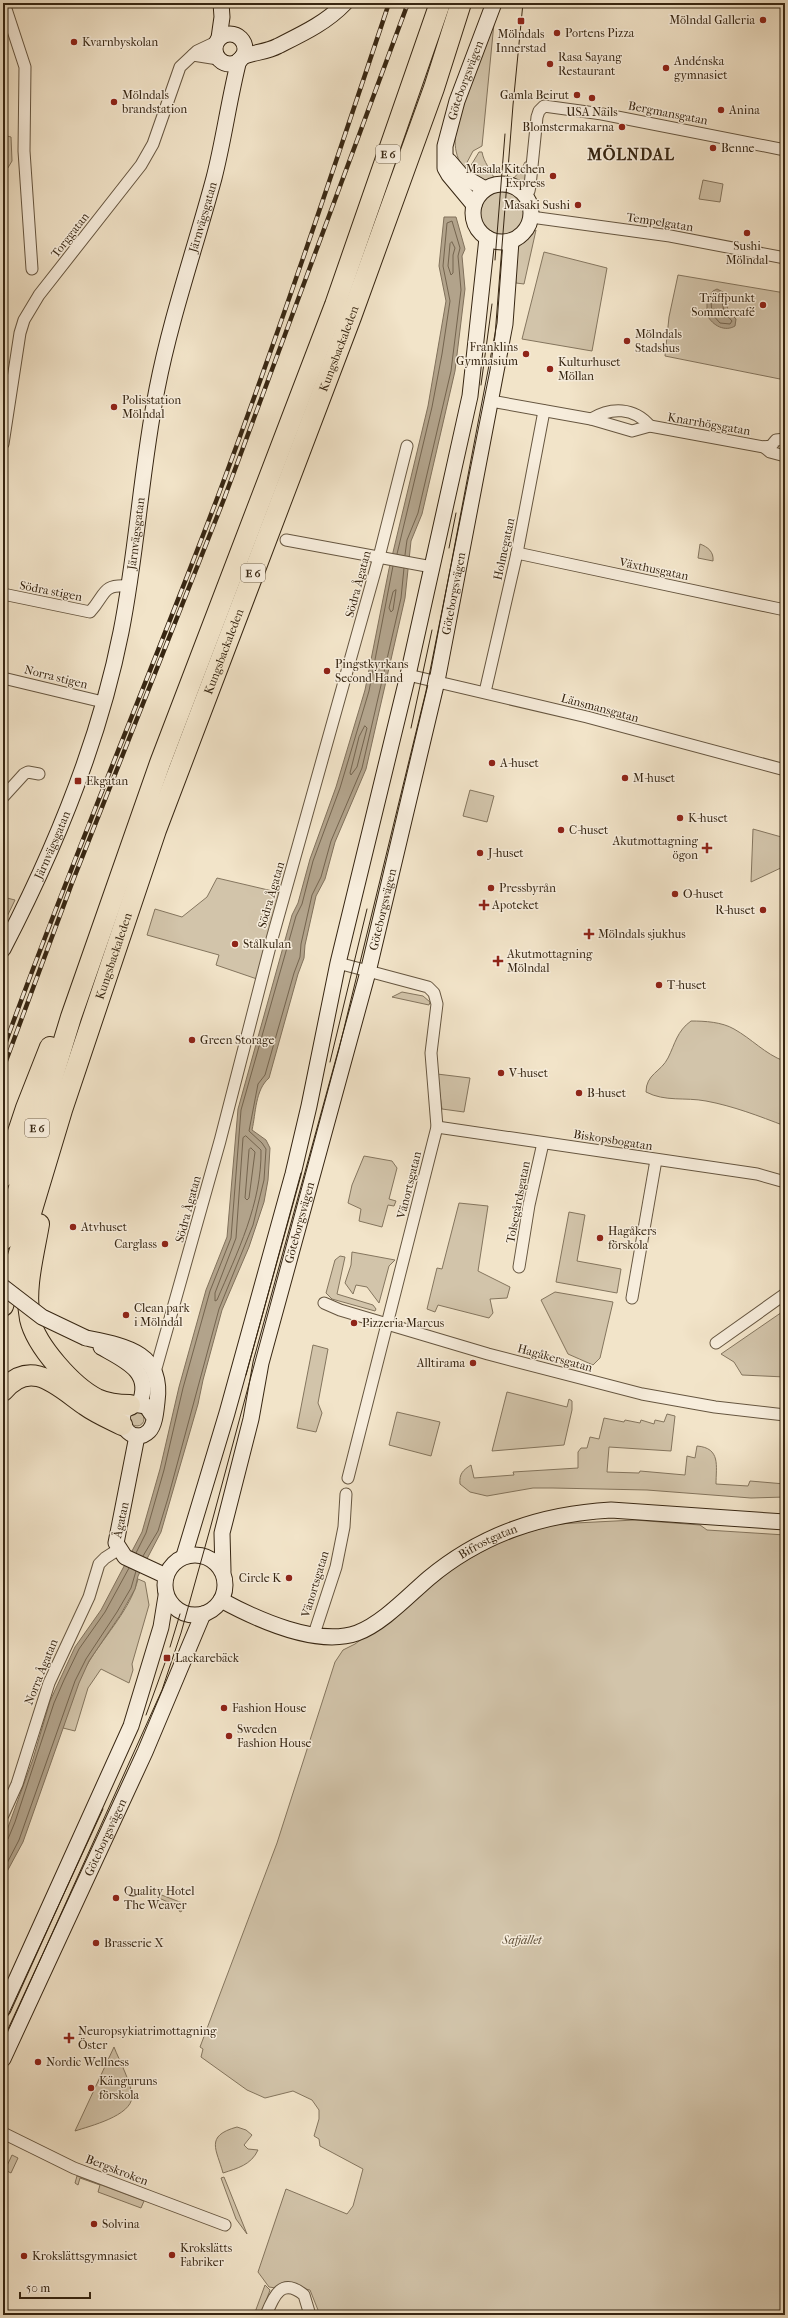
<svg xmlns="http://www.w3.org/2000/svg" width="788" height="2318" font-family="'IM FELL French Canon',serif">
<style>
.green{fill:#d2c4aa;stroke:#84755e}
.water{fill:#b2a38b;stroke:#81715b}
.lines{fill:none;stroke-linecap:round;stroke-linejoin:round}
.shore{stroke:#74644e;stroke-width:1}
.street-casing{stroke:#665640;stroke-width:13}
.secondary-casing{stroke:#372612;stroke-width:17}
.highway-casing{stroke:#372612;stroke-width:22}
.street{stroke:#f7eddc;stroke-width:11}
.secondary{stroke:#f7eddc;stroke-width:15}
.highway{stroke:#f2e4c9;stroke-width:20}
.tram{stroke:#372612;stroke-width:1}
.rail-casing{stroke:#372612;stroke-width:4.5}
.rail{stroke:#f7eddc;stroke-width:3;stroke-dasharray:9;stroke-linecap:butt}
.secondary-bridge-casing{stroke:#372612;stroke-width:17;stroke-linecap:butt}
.secondary-bridge{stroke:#f7eddc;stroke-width:15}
.poi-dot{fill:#8f2418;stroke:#f7eddc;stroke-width:1.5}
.labels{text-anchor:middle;stroke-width:3;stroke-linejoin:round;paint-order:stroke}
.shield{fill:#f7eddc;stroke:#71624f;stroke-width:1}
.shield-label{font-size:11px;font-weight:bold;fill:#372612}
.poi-label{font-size:12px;fill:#372612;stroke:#f7eddc;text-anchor:start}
.street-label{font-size:12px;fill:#372612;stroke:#f7eddc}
.park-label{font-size:12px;font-style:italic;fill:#5e4e38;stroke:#f7eddc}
.district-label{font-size:16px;font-weight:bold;letter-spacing:1px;fill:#372612;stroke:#f7eddc}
</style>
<rect width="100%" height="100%" fill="#f2e4c9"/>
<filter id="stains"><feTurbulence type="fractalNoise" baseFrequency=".005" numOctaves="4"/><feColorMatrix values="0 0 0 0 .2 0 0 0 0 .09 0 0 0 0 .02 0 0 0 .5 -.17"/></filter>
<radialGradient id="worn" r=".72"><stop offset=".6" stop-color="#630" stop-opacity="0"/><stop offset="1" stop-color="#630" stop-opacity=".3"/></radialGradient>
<g class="green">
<path d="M494 23 482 146 473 151 464 168C451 152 455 132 459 114Z"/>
<polygon points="3,135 11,137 12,161 3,176"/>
<path d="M479 152H482C484 163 490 168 494 178L491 181H486L467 172Z"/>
<polygon points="525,162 529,162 524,189 512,180 521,170"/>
<polygon points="703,180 723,184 720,202 699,199"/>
<circle cx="501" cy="213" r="23"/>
<path d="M536 230 524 284 516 283C514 262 513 240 536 230Z"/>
<polygon points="544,252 607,268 592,351 522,339"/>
<polygon points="678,275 785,293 785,380 665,356 669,317"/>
<path d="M700 544C708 547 714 552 713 561L698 558Z"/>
<polygon points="470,790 494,796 487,822 463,816"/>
<polygon points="753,829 785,838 785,866 751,882"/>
<polygon points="217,878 281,893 257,979 216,965 219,955 147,935 155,909 182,917 207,897"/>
<polygon points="3,897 15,900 3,925"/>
<polygon points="402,992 423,996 430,1002 429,1005 392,997"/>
<path d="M691 1021C705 1021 722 1022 734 1029 752 1039 765 1054 784 1061L785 1126C759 1116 733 1106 706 1101 685 1097 665 1102 646 1092 646 1074 661 1072 668 1058 675 1044 677 1031 691 1021Z"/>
<polygon points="437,1074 470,1078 464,1112 442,1109"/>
<polygon points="364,1156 392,1161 397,1168 389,1199 396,1201 394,1206 388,1205 382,1227 359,1221 361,1209 348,1203 352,1185"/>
<polygon points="459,1203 488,1206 478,1271 510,1287 507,1298 490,1299 493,1313 489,1318 438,1305 435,1312 427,1309 437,1268 442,1269"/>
<polygon points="569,1212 585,1215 577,1261 621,1269 617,1293 556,1282"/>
<polygon points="352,1252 395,1260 389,1266 379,1303 367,1287 356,1285 353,1294 345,1283 351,1265"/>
<polygon points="340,1256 345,1257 337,1294 373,1305 376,1309 375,1311 332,1299 326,1293 335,1260"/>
<polygon points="555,1292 613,1302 600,1358 593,1365 568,1354 541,1300"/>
<polygon points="785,1310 785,1377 742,1375 734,1362 721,1354"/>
<polygon points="313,1345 328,1349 318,1403 322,1413 316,1432 297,1428"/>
<polygon points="507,1392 567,1407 569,1399 572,1401 572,1410 564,1445 492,1451"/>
<circle cx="137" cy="1419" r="7"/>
<polygon points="397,1412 440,1422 431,1456 389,1445"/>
<path d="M667 1414 675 1416 671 1451 609 1447 607 1472 639 1473 640 1471 685 1475 687 1456 695 1458 697 1446C721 1448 716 1466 716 1484L748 1486 750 1481 785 1484V1497L751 1498 647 1490 553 1488H533L487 1496 470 1492 460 1484C459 1474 463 1470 471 1465L474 1478 514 1475 513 1472 578 1468V1452L581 1448H587L590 1437 599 1439 604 1418 624 1422 625 1420 640 1423 641 1420 654 1424 655 1420 664 1422Z"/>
<polygon points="635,1520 700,1525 707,1530 785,1535 785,2315 320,2315 310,2290 283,2284 276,2288 269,2287 258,2272 286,2189 347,2214 353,2206 363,2169 320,2146 319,2139 314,2136 319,2119 319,2110 312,2100 293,2091 265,2098 247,2090 201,2057 203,2049 200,2047 277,1843 335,1662 343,1650 355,1644 377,1628 456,1566 505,1539 556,1524"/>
<path d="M138 1579 145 1582 149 1605 132 1664 133 1670 129 1683 101 1669 88 1688 75 1731 63 1728C69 1705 77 1680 90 1660 106 1634 131 1608 138 1579Z"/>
<polygon points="159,1894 185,1904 181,1912 179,1911 180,1907 161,1899 159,1902 157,1901"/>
<path d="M114 2047C119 2060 132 2084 132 2097 131 2116 90 2126 75 2131Z"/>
<path d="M237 2127 246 2130 252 2135 244 2145 248 2149 258 2150C251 2165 238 2168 223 2173 217 2150 204 2136 237 2127Z"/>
<polygon points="12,2155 18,2158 11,2173 5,2170"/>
<polygon points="77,2176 144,2201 141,2208 98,2192 100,2185 80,2178 78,2185 75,2183"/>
<polygon points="224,2177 247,2234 236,2219 221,2178"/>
<polygon points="265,2285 270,2290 261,2315 254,2315"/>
</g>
<g class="water">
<path d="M444 217H456L465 249 462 256 465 289 455 371 422 514 411 541 405 598 366 769 335 842 325 879 316 896 305 945 304 958 298 974 269 1078C255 1090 256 1113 252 1130L266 1140 270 1148 268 1180 264 1202 249 1247 222 1310 203 1380 198 1404 161 1532 138 1576 135 1589 121 1614 89 1661 79 1683 23 1842 3 1879V1841L33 1759 50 1701 75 1647 101 1610 142 1532 160 1469 179 1387 206 1290 227 1237 238 1109 292 915 298 903 310 859 336 787 365 690 389 569 428 406 446 301 439 266Z"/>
<path d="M717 289 725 293 728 311 736 319 735 326C725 332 713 326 707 315V300L713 291Z"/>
</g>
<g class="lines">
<g class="shore">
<polygon points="452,242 455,248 453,255 453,273 451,275 448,266 450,244"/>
<polygon points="717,294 721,296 724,312 732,321 730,324 720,323 712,314 711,301"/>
<polyline points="397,554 432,407 442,354 450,301 443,266 447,223 452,221 460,248 458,256 461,290 451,371 418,513 407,540 405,555"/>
<polygon points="396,590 393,610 391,612 389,608 393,592"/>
<polygon points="365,726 367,728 357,767 351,775 350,773 359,737"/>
<path d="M246 1136 261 1150C262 1203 237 1253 217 1300L215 1301V1293L236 1238 243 1138Z"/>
<polygon points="251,1148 255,1152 249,1198 247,1200 245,1198 249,1150"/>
<polyline points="136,1553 146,1533 164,1470 183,1388 210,1291 231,1238 241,1110 296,916 302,904 313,861 340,788 369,691 393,566"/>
<polyline points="143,1556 158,1531 168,1498 219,1309 253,1225 264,1180 266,1149 262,1143 249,1131 258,1084 265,1075 294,973 300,957 301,944 312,895 321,877 331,841 362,768 401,598 404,568"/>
<polyline points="3,1841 8,1839 15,1822 54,1703 64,1680 79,1649 105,1612 129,1568"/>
<polyline points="3,1871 19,1840 75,1681 86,1659 117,1612 131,1588 136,1571"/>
</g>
<defs>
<g id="street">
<polyline points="4,3 25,67 24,151 32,269"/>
<polyline points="193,55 218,59"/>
<polyline points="524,195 529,191 530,186 537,117 539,111 544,106 602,114 785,150"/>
<polyline points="531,217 670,236 785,258"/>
<polyline points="491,401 591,419 632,431 650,426 764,447 771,446 776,440 785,439"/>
<path d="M591 419C611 407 634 407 650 426"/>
<polyline points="3,444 20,333 24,320 39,295 141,165 153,144 180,67 197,51 216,42"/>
<polyline points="764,447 770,452 785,456"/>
<polyline points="286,540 432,567"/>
<polyline points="517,553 785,610"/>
<path d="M3 594 90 612C106 595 101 584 128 586"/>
<polyline points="408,675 587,717 785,770"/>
<polyline points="3,678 103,702"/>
<polyline points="485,692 517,553 544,411"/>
<polyline points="3,797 24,774 28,772 39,774"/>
<polyline points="338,963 428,987 434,993 437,1004 431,1053 437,1127 348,1478"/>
<polyline points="437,1127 757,1174 785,1182"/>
<polyline points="519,1267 529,1205 543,1143"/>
<polyline points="632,1298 656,1160"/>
<polyline points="324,1303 340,1310 488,1354 642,1394 715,1407 785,1415"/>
<polyline points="716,1343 785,1294"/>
<polyline points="155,1372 220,1141 272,939 379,557 407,446"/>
<polyline points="314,1634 336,1567 344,1527 346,1494"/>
<polyline points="3,1815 17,1784 49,1683 89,1597 99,1564 105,1558 119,1549"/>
<polyline points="3,2133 74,2168 225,2225"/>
<path d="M266 2315C274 2295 282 2277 304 2295L310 2315"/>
</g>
<g id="secondary">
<circle cx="230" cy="49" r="15"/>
<polyline points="219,38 222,17 221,3"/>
<path d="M242 57C254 52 267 52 278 46 302 34 326 23 345 3"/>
<polyline points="449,161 461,175 485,189"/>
<circle cx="502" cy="213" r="29"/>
<path id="s1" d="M474 205 449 175 445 168V146L457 101 494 3"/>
<path id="s2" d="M3 949C55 849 99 743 121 632 137 552 141 469 157 389 171 317 195 249 214 178 224 139 229 99 239 60"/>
<path d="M86 1338C125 1346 164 1352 157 1402 156 1410 155 1425 149 1431 135 1445 117 1427 124 1411L134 1404 146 1406 153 1416"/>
<path d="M101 1347C124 1360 154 1372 139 1404"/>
<polyline points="137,1436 116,1543 125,1557 166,1576"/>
<circle cx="195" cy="1585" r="30"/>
<polyline points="184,1556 227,1413 293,1174 309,1106 338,963 408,675 470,396 487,238"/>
<path id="s3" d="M223 1571 222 1533 251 1419 261 1363 368 972 437 681 505 324 511 241"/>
<path id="s4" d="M221 1600C256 1619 317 1647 357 1633 382 1624 409 1595 429 1578 482 1534 542 1514 611 1510L785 1522"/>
<polyline points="3,2009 131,1726 161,1627 166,1596"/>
<path id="s5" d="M3 2059 145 1752 203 1614"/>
</g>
<g id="highway">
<polyline points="3,1177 26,1108 50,1047"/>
<path d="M39 1224C34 1254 24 1289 30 1319 36 1346 73 1387 97 1399 108 1404 119 1405 130 1405"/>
<polyline points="3,1240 71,1017 160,763 335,305 440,3"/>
<path id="s6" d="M3 1306 62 1110 156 830 351 317 434 88 461 3"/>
<path d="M3 1391C31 1356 60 1388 85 1405 96 1413 110 1419 122 1425"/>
</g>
</defs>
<use href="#street" class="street-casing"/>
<use href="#secondary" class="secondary-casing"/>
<use href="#highway" class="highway-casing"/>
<use href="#street" class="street"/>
<use href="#secondary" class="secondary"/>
<use href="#highway" class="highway"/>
<g class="tram">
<polyline points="495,260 505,134"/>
<polyline points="481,385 492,304"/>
<polyline points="449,548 456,513"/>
<polyline points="411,728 432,630"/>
<polyline points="330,1062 367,909"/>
<polyline points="246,1375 301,1173"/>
<polyline points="170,1647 180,1614"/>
<polyline points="146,1715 166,1660"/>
<polyline points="3,2026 103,1809"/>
<polyline points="3,2042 162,1690 181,1633 210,1529 339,1049 426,691 490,370 495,336 513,105 523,3"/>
</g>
<defs>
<g id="rail">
<path d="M3 1050C70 864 148 681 218 496 279 333 334 168 389 3"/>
<polyline points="3,1069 72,883 224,499 408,3"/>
</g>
</defs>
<use href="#rail" class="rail-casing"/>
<use href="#rail" class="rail"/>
<defs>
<polyline id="secondary-bridge" points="3,1287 42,1317 86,1338"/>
</defs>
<use href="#secondary-bridge" class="secondary-bridge-casing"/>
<use href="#secondary-bridge" class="secondary-bridge"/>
</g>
<g class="poi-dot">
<circle cx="763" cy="20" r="4"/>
<rect x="517" y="17" width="8" height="8" rx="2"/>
<circle cx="557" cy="33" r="4"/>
<circle cx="74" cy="42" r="4"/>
<circle cx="550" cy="64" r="4"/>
<circle cx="666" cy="68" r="4"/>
<circle cx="577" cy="95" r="4"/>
<circle cx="592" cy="98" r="4"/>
<circle cx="114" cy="102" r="4"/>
<circle cx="721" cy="110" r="4"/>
<circle cx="622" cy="127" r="4"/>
<circle cx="713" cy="148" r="4"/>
<circle cx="553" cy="176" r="4"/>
<circle cx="578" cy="205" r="4"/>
<circle cx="747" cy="233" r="4"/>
<circle cx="763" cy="305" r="4"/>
<circle cx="627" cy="341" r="4"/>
<circle cx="526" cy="354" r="4"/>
<circle cx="550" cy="369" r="4"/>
<circle cx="114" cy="407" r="4"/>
<circle cx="327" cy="671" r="4"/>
<circle cx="492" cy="763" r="4"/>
<circle cx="625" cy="778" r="4"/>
<rect x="74" y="777" width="8" height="8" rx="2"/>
<circle cx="680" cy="818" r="4"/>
<circle cx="561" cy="830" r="4"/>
<path d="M705 842h4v4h4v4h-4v4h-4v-4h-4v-4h4z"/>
<circle cx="480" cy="853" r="4"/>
<circle cx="491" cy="888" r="4"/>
<circle cx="675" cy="894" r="4"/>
<path d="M482 899h4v4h4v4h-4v4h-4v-4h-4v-4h4z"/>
<circle cx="763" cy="910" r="4"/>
<path d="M587 928h4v4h4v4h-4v4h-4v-4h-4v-4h4z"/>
<circle cx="235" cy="944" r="4"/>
<path d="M496 955h4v4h4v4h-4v4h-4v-4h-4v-4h4z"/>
<circle cx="659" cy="985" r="4"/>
<circle cx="192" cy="1040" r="4"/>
<circle cx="501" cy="1073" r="4"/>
<circle cx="579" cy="1093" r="4"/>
<circle cx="73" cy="1227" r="4"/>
<circle cx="600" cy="1238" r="4"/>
<circle cx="165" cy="1244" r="4"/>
<circle cx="126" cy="1315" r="4"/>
<circle cx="354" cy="1323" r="4"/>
<circle cx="473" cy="1363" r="4"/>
<circle cx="289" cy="1578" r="4"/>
<rect x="163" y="1654" width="8" height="8" rx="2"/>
<circle cx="224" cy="1708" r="4"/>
<circle cx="229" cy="1736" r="4"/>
<circle cx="116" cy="1898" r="4"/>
<circle cx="96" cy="1943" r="4"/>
<path d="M67 2032h4v4h4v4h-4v4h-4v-4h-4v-4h4z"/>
<circle cx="38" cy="2062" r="4"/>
<circle cx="91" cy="2088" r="4"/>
<circle cx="94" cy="2224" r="4"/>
<circle cx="172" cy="2255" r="4"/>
<circle cx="24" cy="2256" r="4"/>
</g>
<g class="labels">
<g class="shield">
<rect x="376" y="145" width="24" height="18" rx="3"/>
<rect x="241" y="564" width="24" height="18" rx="3"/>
<rect x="25" y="1119" width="24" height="18" rx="3"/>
</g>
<g class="shield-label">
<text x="388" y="158">E 6</text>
<text x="253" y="577">E 6</text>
<text x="37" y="1132">E 6</text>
</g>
<g class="poi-label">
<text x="755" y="24" text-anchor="end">Mölndal Galleria</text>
<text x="565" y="37">Portens Pizza</text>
<text x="521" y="38" text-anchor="middle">Mölndals<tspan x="521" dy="14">Innerstad</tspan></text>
<text x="82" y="46">Kvarnbyskolan</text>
<text x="558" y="61">Rasa Sayang<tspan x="558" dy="14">Restaurant</tspan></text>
<text x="674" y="65">Andénska<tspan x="674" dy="14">gymnasiet</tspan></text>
<text x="122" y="99">Mölndals<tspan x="122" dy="14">brandstation</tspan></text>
<text x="569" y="99" text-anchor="end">Gamla Beirut</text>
<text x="729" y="114">Anina</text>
<text x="592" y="116" text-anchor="middle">USA Nails</text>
<text x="614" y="131" text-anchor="end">Blomstermakarna</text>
<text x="721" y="152">Benne</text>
<text x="545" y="173" text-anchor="end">Masala Kitchen<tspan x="545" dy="14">Express</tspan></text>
<text x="570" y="209" text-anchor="end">Masaki Sushi</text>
<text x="747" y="250" text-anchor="middle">Sushi<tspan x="747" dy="14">Mölndal</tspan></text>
<text x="755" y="302" text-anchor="end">Träffpunkt<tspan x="755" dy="14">Sommercafé</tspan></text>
<text x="635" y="338">Mölndals<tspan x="635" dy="14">Stadshus</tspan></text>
<text x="518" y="351" text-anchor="end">Franklins<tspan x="518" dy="14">Gymnasium</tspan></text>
<text x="558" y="366">Kulturhuset<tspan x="558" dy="14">Möllan</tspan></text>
<text x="122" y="404">Polisstation<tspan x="122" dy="14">Mölndal</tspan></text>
<text x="335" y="668">Pingstkyrkans<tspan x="335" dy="14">Second Hand</tspan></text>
<text x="500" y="767">A-huset</text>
<text x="633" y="782">M-huset</text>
<text x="86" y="785">Ekgatan</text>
<text x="688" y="822">K-huset</text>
<text x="569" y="834">C-huset</text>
<text x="698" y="845" text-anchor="end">Akutmottagning<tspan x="698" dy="14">ögon</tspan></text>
<text x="488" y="857">J-huset</text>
<text x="499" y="892">Pressbyrån</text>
<text x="683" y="898">O-huset</text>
<text x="492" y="909">Apoteket</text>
<text x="755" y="914" text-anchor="end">R-huset</text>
<text x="598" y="938">Mölndals sjukhus</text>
<text x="243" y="948">Stålkulan</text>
<text x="507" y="958">Akutmottagning<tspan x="507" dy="14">Mölndal</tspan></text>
<text x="667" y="989">T-huset</text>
<text x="200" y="1044">Green Storage</text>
<text x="509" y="1077">V-huset</text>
<text x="587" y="1097">B-huset</text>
<text x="81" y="1231">Atvhuset</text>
<text x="608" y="1235">Hagåkers<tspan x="608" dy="14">förskola</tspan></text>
<text x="157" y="1248" text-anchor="end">Carglass</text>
<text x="134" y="1312">Clean park<tspan x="134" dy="14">i Mölndal</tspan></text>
<text x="362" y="1327">Pizzeria Marcus</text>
<text x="465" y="1367" text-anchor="end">Alltirama</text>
<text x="281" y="1582" text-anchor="end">Circle K</text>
<text x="175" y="1662">Lackarebäck</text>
<text x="232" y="1712">Fashion House</text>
<text x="237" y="1733">Sweden<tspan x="237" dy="14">Fashion House</tspan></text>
<text x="124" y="1895">Quality Hotel<tspan x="124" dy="14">The Weaver</tspan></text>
<text x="104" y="1947">Brasserie X</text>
<text x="78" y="2035">Neuropsykiatrimottagning<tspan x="78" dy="14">Öster</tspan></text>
<text x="46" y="2066">Nordic Wellness</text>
<text x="99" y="2085">Känguruns<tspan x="99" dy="14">förskola</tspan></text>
<text x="102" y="2228">Solvina</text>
<text x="180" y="2252">Krokslätts<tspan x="180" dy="14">Fabriker</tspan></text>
<text x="32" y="2260">Krokslättsgymnasiet</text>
</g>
<g class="street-label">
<text dy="4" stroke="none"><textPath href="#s1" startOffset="138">Göteborgsvägen</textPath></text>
<text transform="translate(668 113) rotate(11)" y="4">Bergmansgatan</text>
<text dy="4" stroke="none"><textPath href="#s2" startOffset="763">Järnvägsgatan</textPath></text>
<text transform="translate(660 222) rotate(9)" y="4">Tempelgatan</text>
<text transform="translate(70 235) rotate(-52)" y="4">Torggatan</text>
<text dy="4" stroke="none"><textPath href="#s6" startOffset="1015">Kungsbackaleden</textPath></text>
<text transform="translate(709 424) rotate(10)" y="4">Knarrhögsgatan</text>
<text dy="4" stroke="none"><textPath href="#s2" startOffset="439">Järnvägsgatan</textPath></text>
<text transform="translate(504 549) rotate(-78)" y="4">Holmegatan</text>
<text transform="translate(654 569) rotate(12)" y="4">Växthusgatan</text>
<text transform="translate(358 584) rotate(-75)" y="4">Södra Ågatan</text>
<text transform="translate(51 591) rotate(11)" y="4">Södra stigen</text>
<text dy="4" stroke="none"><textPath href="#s3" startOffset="1006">Göteborgsvägen</textPath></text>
<text dy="4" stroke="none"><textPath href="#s6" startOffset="691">Kungsbackaleden</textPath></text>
<text transform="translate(56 677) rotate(14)" y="4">Norra stigen</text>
<text transform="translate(600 708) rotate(15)" y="4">Länsmansgatan</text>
<text dy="4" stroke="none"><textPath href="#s2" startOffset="115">Järnvägsgatan</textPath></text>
<text transform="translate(271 895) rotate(-74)" y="4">Södra Ågatan</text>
<text dy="4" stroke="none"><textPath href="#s3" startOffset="682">Göteborgsvägen</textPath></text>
<text dy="4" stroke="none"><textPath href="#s6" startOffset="367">Kungsbackaleden</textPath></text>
<text transform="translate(613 1140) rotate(9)" y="4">Biskopsbogatan</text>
<text transform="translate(409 1185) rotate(-76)" y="4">Vänortsgatan</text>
<text transform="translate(518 1202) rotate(-79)" y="4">Tolsegårdsgatan</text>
<text transform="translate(188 1209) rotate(-75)" y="4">Södra Ågatan</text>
<text dy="4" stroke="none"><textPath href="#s3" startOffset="358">Göteborgsvägen</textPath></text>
<text transform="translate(555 1358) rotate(15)" y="4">Hagåkersgatan</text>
<text transform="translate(121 1520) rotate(-78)" y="4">Ågatan</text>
<text dy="4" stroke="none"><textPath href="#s4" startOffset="304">Bifrostgatan</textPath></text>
<text transform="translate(315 1584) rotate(-73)" y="4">Vänortsgatan</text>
<text transform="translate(41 1672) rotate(-68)" y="4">Norra Ågatan</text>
<text dy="4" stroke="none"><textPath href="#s5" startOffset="244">Göteborgsvägen</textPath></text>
<text transform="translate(117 2170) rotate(21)" y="4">Bergskroken</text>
</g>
<g class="park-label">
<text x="522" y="1944">Safjället</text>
</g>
<g class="district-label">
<text x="631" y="160">MÖLNDAL</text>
</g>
</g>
<rect width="788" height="2318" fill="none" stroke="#f2e4c9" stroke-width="16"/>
<rect x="4" y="4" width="780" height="2310" fill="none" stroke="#372612" stroke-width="2"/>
<rect x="8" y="8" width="772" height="2302" fill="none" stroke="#372612"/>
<path d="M20 2292v6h70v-6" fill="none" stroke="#372612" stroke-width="2"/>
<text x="26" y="2292" font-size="12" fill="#372612" stroke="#f7eddc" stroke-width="3" paint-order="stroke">50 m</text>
<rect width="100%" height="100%" filter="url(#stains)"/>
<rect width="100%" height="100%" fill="url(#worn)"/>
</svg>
